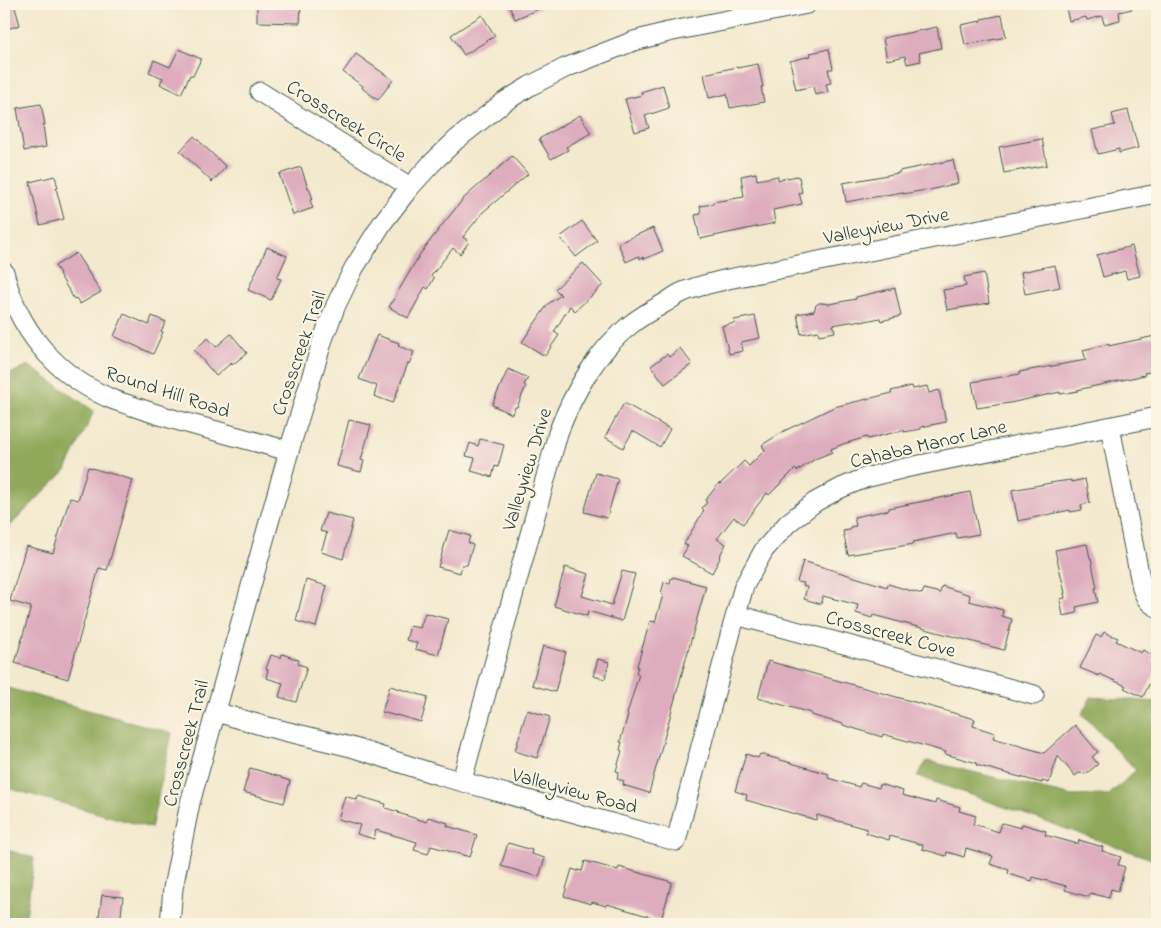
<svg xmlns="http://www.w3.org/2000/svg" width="1161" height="928" font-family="'Indie Flower',sans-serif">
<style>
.forest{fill:#8fa85a;stroke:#577247}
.building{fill:#ddacbd}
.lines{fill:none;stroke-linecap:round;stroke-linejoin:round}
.minor-casing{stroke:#3f574b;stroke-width:21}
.minor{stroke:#fff;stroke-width:19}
.labels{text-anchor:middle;stroke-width:4.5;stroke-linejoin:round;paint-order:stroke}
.street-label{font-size:20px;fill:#1f3d34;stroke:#fcf5e5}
</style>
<rect width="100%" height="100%" fill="#fcf5e5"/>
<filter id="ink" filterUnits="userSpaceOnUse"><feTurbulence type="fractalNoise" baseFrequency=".02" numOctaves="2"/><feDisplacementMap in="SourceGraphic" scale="10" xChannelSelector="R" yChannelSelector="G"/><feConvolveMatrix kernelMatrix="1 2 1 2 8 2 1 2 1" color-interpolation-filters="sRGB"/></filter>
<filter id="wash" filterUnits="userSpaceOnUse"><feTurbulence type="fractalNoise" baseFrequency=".0096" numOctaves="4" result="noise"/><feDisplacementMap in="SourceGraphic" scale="20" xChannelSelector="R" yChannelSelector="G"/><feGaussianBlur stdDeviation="1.12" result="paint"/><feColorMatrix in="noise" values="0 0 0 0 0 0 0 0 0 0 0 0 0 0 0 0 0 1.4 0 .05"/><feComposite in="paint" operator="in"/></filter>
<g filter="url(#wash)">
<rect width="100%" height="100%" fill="#f3e9ce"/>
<g class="forest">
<polygon points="28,365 94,411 66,470 4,532 4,534 4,377"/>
<polygon points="4,687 172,733 151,828 4,787"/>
<polygon points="1091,697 1157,702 1157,861 917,776 927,761 1072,796 1109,795 1136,770 1082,714"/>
<polygon points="4,849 34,858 25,924 4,924"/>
</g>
<g id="blocks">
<g class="building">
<polygon points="4,4 14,4 20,25 4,30"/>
<polygon points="257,4 301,4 300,23 257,22"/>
<polygon points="508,4 550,4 515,19"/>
<polygon points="1065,4 1132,4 1132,9 1119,12 1120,20 1104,24 1102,16 1087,20 1086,17 1069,21"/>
<polygon points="482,15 495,36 464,55 451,35"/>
<polygon points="1002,15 1006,37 965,45 961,25 981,21 981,19"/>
<polygon points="937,27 941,48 919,53 921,61 907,64 905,56 887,60 883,38"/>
<polygon points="179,49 201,59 193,76 190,75 181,94 160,84 163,78 149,72 154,60 170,67"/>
<polygon points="829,49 833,69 828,69 831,83 826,84 828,92 815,95 813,86 796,90 790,61 811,56 810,53"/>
<polygon points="356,54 393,80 378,100 362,88 363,86 343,72"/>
<polygon points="758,64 763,87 761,87 764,102 730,108 727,94 709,98 704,74 737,67 737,68"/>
<polygon points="663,85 669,108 645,116 649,128 635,132 625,99 642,95 641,92"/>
<polygon points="41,104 45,125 43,125 46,147 24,151 17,108"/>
<polygon points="1128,110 1138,148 1119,153 1119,149 1098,154 1092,130 1115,125 1112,114"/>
<polygon points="580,115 591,133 566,147 568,150 551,159 539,139"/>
<polygon points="194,136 226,167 212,182 180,151"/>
<polygon points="1042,139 1047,165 1004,173 999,147"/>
<polygon points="512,156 528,174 483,212 463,237 469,242 460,254 453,248 431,276 434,278 428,289 425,287 408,318 389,307 420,254 443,224 464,198"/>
<polygon points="953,160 958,183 926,191 926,190 903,194 903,192 846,202 843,183 899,173 899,171"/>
<polygon points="301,167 308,188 309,188 313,199 310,200 313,208 293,215 279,174"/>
<polygon points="756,173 757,180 778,176 778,180 797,176 797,177 799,177 802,192 799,193 802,204 773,210 775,223 700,239 695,215 701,214 700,206 713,204 713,202 744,197 741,176"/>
<polygon points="55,176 58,188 56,188 64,219 40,225 30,182"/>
<polygon points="582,221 597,241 576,257 560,237"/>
<polygon points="653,228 663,251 644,259 643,257 640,259 639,256 626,262 618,243"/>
<polygon points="1132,246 1140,276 1127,279 1125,271 1103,277 1097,255"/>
<polygon points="267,247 287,256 277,278 281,279 271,300 248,290"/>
<polygon points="76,253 101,292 80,304 76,298 74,299 59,274 60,273 55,266"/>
<polygon points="583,263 603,285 575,311 570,306 554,332 559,335 545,356 522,342 548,304 561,295 555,289"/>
<polygon points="1055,265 1060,287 1025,294 1021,272"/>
<polygon points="984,273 989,303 947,310 943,290 966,286 964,277"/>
<polygon points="895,288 901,316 881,321 880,318 861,322 861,320 833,325 835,332 819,335 818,331 801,334 797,314 814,311 816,305 819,303 822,303 829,304 856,299 856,297"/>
<polygon points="124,314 149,325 152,316 166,322 161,331 163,332 153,354 114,336"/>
<polygon points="755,316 760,338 741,342 743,351 729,354 722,326 735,323 734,320"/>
<polygon points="231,334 247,353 232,365 231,363 216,376 194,350 208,338 216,347"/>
<polygon points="377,335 399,343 398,346 414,352 409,364 408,363 393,403 374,396 377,386 359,379"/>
<polygon points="1155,336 1157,348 1157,371 1144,373 1145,375 1077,390 1078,391 1060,394 1060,392 1010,403 977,408 972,382 1020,374 1019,372 1086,360 1083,350 1109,344 1109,346 1113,345"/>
<polygon points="680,348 692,364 665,384 651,366 667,354 669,357"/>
<polygon points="508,369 528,378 524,385 526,386 517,407 515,407 512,414 492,405"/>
<polygon points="912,386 913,389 927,386 929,393 939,390 946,422 921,427 921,429 904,432 904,430 868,439 867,437 843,444 831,449 832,452 815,459 797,471 795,469 769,495 767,493 743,524 734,517 717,539 726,544 719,557 720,558 712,573 682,556 688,546 684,544 704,510 702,508 707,502 705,501 719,483 720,484 744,461 749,466 765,450 762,445 784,431 834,407 892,393 891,391"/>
<polygon points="624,403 670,429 660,447 633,431 623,448 605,437"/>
<polygon points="349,420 371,425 361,460 364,461 361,472 337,466"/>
<polygon points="480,439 504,445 498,467 495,466 492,477 471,471 475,458 466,456 470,443 478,446"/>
<polygon points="88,467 133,480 107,570 99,568 68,679 15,663 31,607 10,601 26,546 53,553 70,498 78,500"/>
<polygon points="596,473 618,479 607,518 584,512"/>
<polygon points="1085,479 1090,503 1081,505 1082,510 1070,512 1070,510 1018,521 1012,490 1056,482 1071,480 1071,482"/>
<polygon points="970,492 979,534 957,538 956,533 913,542 914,544 848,555 843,531 850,530 850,527 856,526 854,517 889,510 889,508"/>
<polygon points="326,513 353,520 343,559 321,552 327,533 320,531"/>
<polygon points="449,530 470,536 468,543 473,545 467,565 462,565 460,573 438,567"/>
<polygon points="1087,544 1090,558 1091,558 1097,588 1095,588 1098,602 1076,607 1077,613 1063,616 1060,599 1065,598 1064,593 1065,593 1055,550"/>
<polygon points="803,561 887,587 888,584 922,594 924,589 940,593 942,586 970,595 969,601 1003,610 1002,616 1012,619 1004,650 873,615 872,618 856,613 858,605 823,596 821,604 804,599 807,587 803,586 804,583 797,582"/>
<polygon points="565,567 589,574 582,596 612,605 622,571 635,574 622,621 588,611 587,616 554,606"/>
<polygon points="673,577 706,586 649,793 623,785 624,781 617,779 619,772 616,771 622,751 620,750 622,742 620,742 628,715 627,714 639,674 636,674 638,666 637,666 650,621 655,622 663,595 661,594 664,582 670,584 671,578 673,578"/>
<polygon points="306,580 327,586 316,627 296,621"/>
<polygon points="425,613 448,619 438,655 415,649 417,643 406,640 410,626 420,628"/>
<polygon points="1104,632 1118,638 1116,641 1141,653 1143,650 1154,656 1152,661 1157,664 1157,668 1143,697 1124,688 1126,686 1100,674 1099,676 1080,668 1096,635 1101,637"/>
<polygon points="543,646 566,652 555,692 532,685"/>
<polygon points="282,654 299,660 298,664 307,667 296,702 279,697 283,683 266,678 268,670 266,669 271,655 281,658"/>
<polygon points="598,659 609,662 605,679 593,676"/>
<polygon points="768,661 975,719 973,726 995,733 993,738 1044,753 1075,725 1098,752 1092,757 1098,764 1086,774 1079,773 1075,776 1058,756 1049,783 1042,781 1042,783 976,765 977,763 945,754 946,752 883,734 882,737 843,725 843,724 811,715 811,713 758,698"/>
<polygon points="390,686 428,697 421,722 396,715 396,716 382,712"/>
<polygon points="527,710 550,717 537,758 515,751"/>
<polygon points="746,754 758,758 760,754 829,774 828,778 859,787 861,783 879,788 880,784 903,791 902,795 935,804 936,800 960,807 959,811 976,816 973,824 999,832 1002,823 1021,828 1022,824 1046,831 1045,835 1078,844 1079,840 1103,847 1102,851 1121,857 1118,865 1125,867 1118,891 1111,889 1109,898 1090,893 1089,897 1065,890 1066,886 1033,877 1032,881 1008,874 1009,870 990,864 993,856 966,848 964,857 947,852 946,856 922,849 923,845 890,836 889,840 866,833 867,829 817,815 816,820 746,800 747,795 735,791"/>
<polygon points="250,768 281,777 281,778 290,781 284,803 243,792"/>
<polygon points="345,796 357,800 358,796 386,804 385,808 399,812 398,813 427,822 428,817 448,823 447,826 477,835 470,857 431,846 428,854 414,850 417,842 376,830 374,839 357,834 360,825 338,819"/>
<polygon points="508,843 532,850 531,854 545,858 539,877 501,866"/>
<polygon points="585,861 618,870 619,867 672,882 661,920 607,904 606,906 592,902 591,904 564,896 572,869 578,871 578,870 582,871"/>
<polygon points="102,895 123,897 120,924 98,924"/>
</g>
</g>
</g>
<g filter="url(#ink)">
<use href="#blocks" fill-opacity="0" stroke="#3f574b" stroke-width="1"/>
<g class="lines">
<defs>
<g id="minor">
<polyline points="260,92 410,187"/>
<path d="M4 272C18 329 54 373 107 397 115 401 124 403 132 406 150 412 168 418 187 423 221 432 255 442 289 451"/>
<path d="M1110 427 1142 588C1145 597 1148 603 1157 607"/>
<polyline points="736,615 1034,695"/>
<polyline points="216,712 264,726 351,747 438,775 676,841 732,628 744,586 764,550 788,523 815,502 841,488 865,478 905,468 1157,417"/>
<path d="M462 780 558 433C573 393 597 351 630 325 640 317 652 310 663 304 670 300 676 295 683 292 697 286 713 283 728 279L1157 194"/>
<polyline points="170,924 173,888 190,803 289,451 323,339 336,305 354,268 383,222 410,187 431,164 456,140 504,102 530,86 565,68 634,41 668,32 807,4"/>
</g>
</defs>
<use href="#minor" class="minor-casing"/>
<use href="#minor" class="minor"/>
</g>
</g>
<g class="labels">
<g class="street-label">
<text transform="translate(347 120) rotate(32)" y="7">Crosscreek Circle</text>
<text transform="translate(886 225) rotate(-11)" y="7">Valleyview Drive</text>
<text transform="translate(298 353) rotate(-71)" y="7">Crosscreek Trail</text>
<text transform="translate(168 391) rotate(18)" y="7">Round Hill Road</text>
<text transform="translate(928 443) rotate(-13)" y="7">Cahaba Manor Lane</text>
<text transform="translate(526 469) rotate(-73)" y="7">Valleyview Drive</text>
<text transform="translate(891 633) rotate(15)" y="7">Crosscreek Cove</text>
<text transform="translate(185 743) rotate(-75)" y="7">Crosscreek Trail</text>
<text transform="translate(575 790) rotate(15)" y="7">Valleyview Road</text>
</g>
</g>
<rect width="1161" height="928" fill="none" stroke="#fcf5e5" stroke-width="20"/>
</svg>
